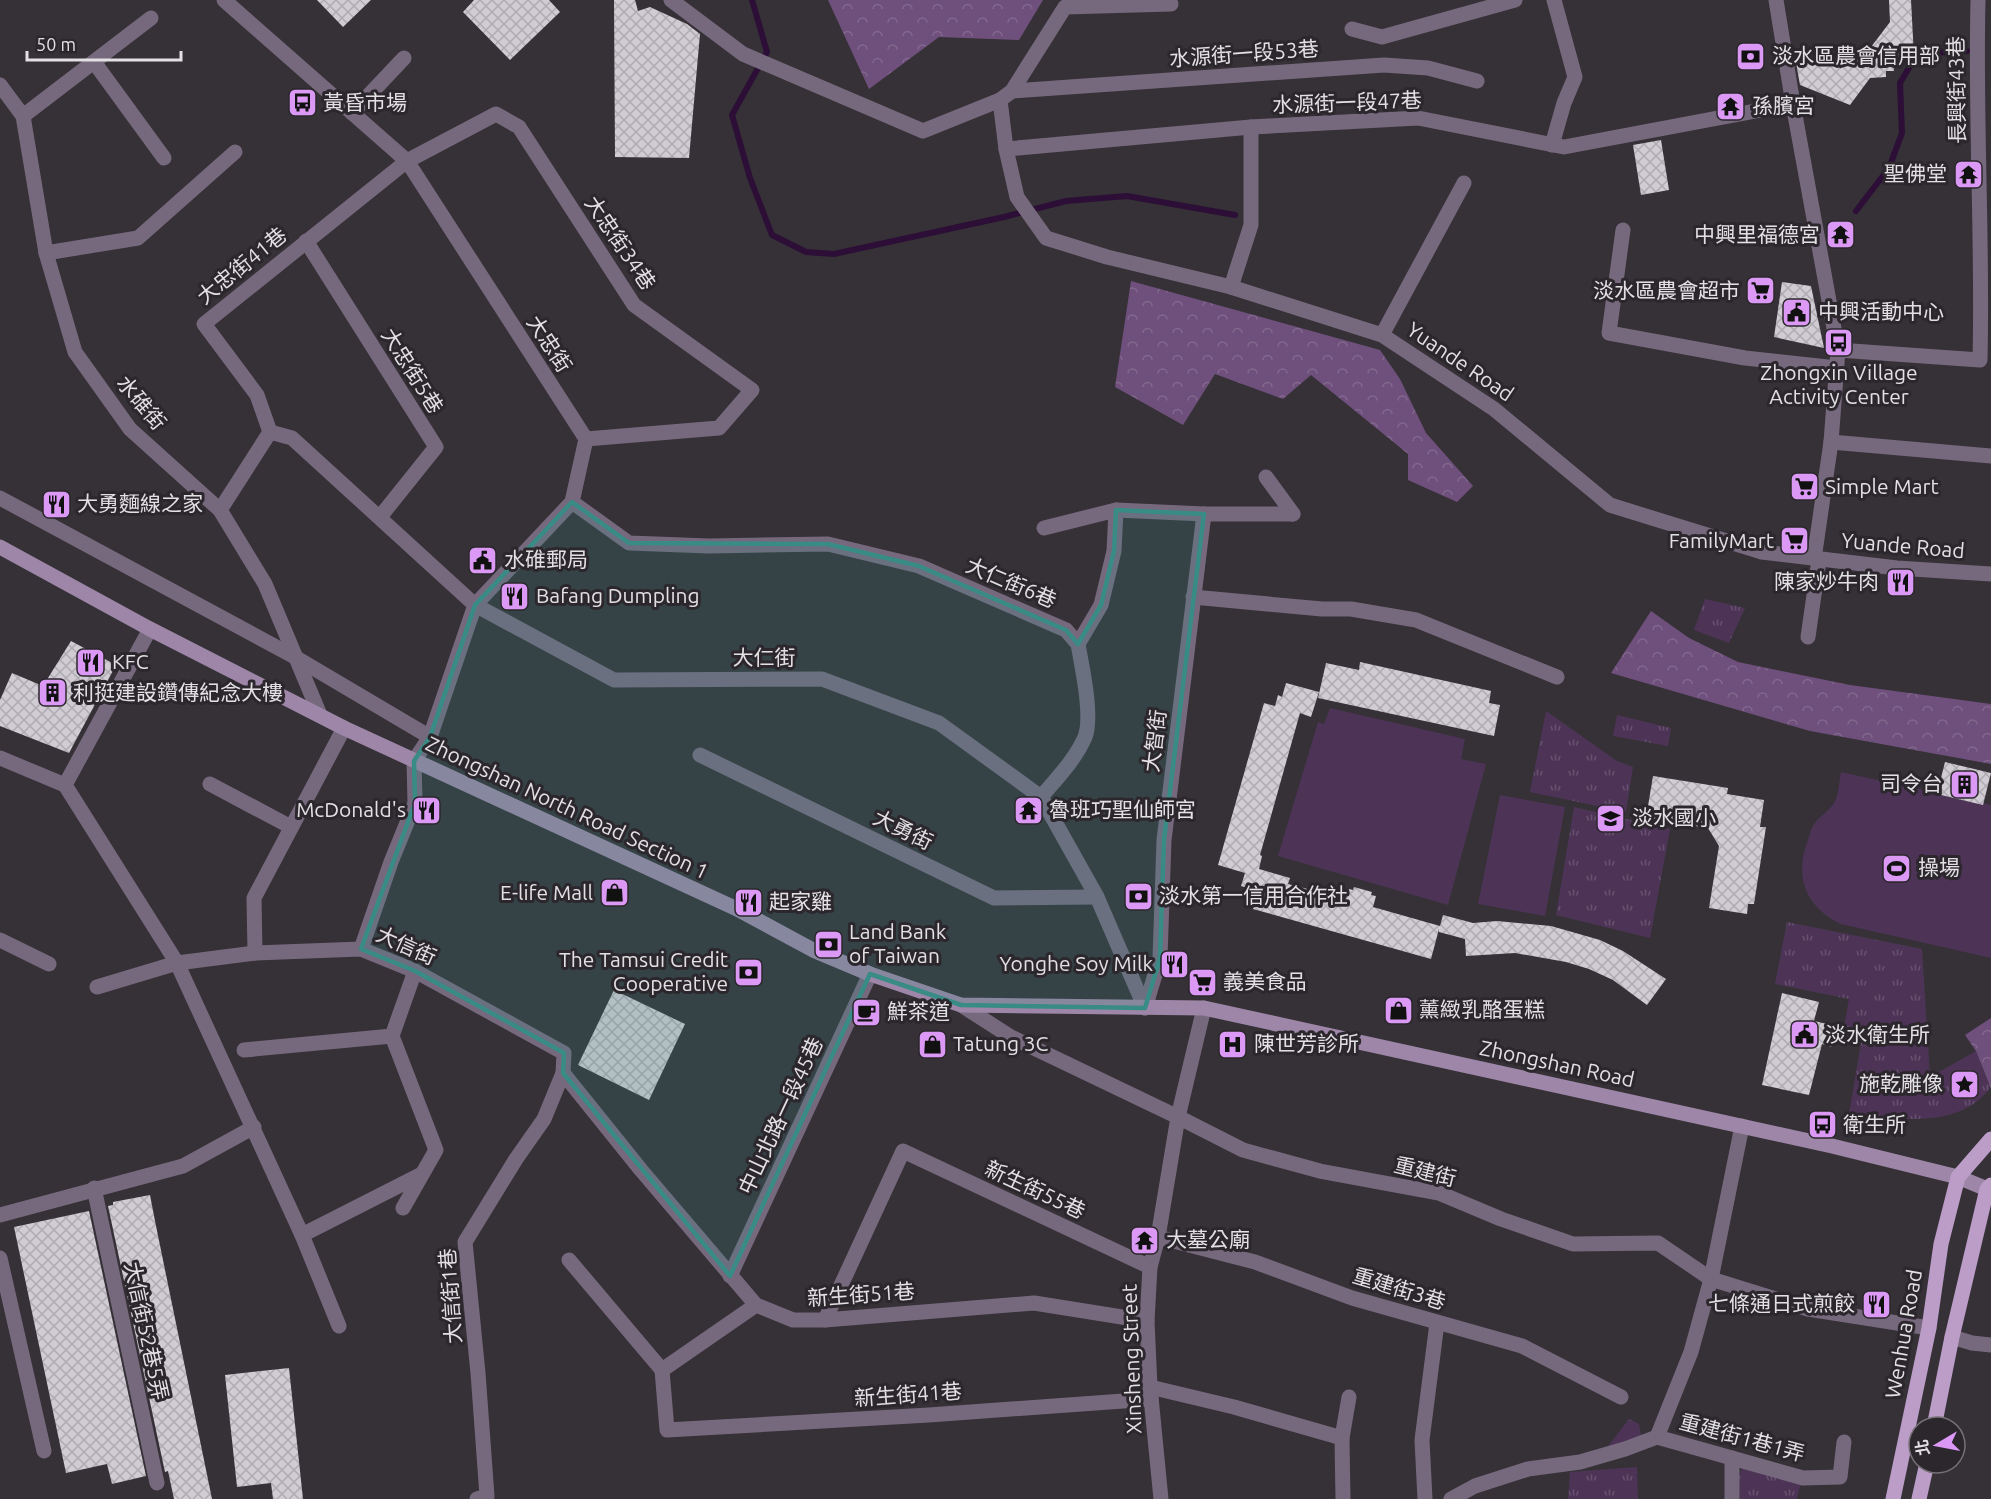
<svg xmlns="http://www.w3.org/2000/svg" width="1991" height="1499" font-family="Ubuntu,'Noto Sans TC',sans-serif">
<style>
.grass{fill:url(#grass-tufts)}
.forest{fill:url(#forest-crowns)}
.pitch{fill:#4d3457}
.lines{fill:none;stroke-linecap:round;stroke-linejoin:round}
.stream{stroke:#2c0e37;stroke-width:6}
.building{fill:url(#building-cross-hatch)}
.minor{stroke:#77697d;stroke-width:15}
.tertiary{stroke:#77697d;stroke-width:15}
.secondary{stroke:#9d86a7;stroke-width:15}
.primary{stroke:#bb9dc8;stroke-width:15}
.marked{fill:#398b86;fill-opacity:0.2;stroke:#398b86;stroke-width:4.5;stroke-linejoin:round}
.labels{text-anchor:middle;stroke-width:6;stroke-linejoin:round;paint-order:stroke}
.street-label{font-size:21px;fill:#e3e0e4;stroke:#2b272d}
.poi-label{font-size:21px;fill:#e3e0e4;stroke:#2b272d;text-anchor:start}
</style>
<defs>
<pattern id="grass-tufts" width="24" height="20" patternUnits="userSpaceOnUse" patternTransform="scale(1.5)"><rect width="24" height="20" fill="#4d3457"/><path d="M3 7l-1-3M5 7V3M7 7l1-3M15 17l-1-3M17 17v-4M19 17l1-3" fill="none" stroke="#66516f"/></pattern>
<pattern id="forest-crowns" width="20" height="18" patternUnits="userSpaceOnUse" patternTransform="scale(1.5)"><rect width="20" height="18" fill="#6f4f7c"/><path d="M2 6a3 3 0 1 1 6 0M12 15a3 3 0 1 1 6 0" fill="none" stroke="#83688e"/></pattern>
<pattern id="building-cross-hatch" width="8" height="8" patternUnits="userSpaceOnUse" patternTransform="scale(1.5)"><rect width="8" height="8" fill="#d1ccd4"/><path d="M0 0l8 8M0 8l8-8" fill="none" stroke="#aeaab0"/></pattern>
</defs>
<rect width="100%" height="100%" fill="#353137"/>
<g class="grass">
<polygon points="1705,599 1745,608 1729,643 1694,630"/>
<polygon points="1546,711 1617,761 1633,767 1626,812 1530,792"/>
<polygon points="1617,715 1671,728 1668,746 1613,736"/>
<polygon points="1574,807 1670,829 1650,938 1556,915"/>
<path d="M1787 922 1922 949 1930 1077 1976 1051 1990 1088C1959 1130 1895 1119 1849 1114L1861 1043 1842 1038 1849 999 1775 984Z"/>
<polygon points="1629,1419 1639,1424 1641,1437 1606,1449"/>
<polygon points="1743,1464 1801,1482 1797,1499 1740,1499 1739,1478"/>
<polygon points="1637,1467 1638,1499 1568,1499 1570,1472"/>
</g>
<g class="forest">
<polygon points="828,0 1043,0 1019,40 939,37 869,89"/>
<polygon points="1131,281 1380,350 1400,379 1426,433 1473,486 1457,502 1408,480 1408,454 1311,375 1283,399 1215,374 1183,425 1115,387"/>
<polygon points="1651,611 1689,638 1738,662 1850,685 1991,704 1991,764 1810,731 1611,673"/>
<polygon points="1991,1018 1991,1089 1976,1051 1965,1035"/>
</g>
<g class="pitch">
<polygon points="1330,708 1465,739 1461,759 1486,764 1448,905 1278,856 1318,722 1324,724"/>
<path d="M1841 772 1991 805V958L1841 924C1805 907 1794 876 1808 840 1810 834 1811 828 1815 823 1820 816 1829 811 1834 803 1839 795 1839 781 1841 772Z"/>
<polygon points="1500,795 1565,807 1545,916 1478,904"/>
</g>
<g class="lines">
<g class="stream">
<polyline points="752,0 767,52 732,115 750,178 772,235 806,252 834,254 1004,217 1066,201 1127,196 1235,215"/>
<polyline points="1856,211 1889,168 1902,133 1900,83 1910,66 1929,53 1967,51"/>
</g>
</g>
<g class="building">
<polygon points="317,0 371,0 343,27"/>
<polygon points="474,0 549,0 560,12 510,60 463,12"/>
<polygon points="614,0 635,0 638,11 650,7 687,24 700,34 689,158 615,157"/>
<polygon points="1889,0 1911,0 1914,57 1893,58 1894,71 1886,71 1886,77 1870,78 1850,105 1800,85 1795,57 1872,60 1871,47 1890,22"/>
<polygon points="1661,140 1669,190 1641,195 1633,145"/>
<polygon points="1782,282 1811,286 1824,348 1774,337"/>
<polygon points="71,641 116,665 69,753 0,726 0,700 12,673 43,686"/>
<polygon points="1360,662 1491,691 1489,703 1500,705 1494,736 1318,698 1326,663 1359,670"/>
<polygon points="1286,683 1319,692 1311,717 1300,713 1260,855 1262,856 1259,869 1290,878 1288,884 1346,899 1349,889 1353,890 1354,887 1372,892 1371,895 1376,896 1373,907 1440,926 1443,915 1473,923 1497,921 1551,926 1600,940 1623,951 1666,979 1647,1005 1613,980 1589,969 1566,962 1515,953 1466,956 1465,939 1439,932 1439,929 1431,959 1253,909 1258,891 1241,886 1245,873 1218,865 1264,703 1275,706 1278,695 1282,697"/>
<polygon points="1945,762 1991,773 1983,805 1937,794"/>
<polygon points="1653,776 1728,788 1727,794 1764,800 1760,827 1766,827 1754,904 1748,904 1747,914 1709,908 1719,846 1708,828 1646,818"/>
<polygon points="614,990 685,1024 649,1100 578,1065"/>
<polygon points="1782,993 1819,1002 1814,1021 1836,1026 1832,1047 1822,1044 1809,1095 1762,1085"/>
<polygon points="150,1195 155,1221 212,1499 174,1499 168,1471 165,1472 108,1206 113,1205 113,1202"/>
<polygon points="89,1211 146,1476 112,1484 107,1464 66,1473 14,1227"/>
<polygon points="289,1368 303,1499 273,1499 271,1483 237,1487 225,1375"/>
</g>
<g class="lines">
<g class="minor">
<polyline points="224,0 407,161 586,439 572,502 475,605 430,737 414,761 415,803 391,862 361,949"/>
<polyline points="671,0 743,54 923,131 1000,100"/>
<polyline points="1171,4 1065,7 1012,91 1000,100 1006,149 1017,197 1046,238 1107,257 1231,287 1382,335 1494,409 1610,505 1762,552 1897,568 1991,574"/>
<polyline points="1352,29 1382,37 1515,0"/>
<polyline points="94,62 164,158"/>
<polyline points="0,85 23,116 46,253 75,352 130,429 220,510 265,584 320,715"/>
<polyline points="1012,91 1384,65 1428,68 1477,81"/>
<polyline points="352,113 404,58"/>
<polyline points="23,116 151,18"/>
<polyline points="1552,145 1564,103 1575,77 1554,0"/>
<polyline points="1006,149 1251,127 1418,118 1564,147 1793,104"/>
<polyline points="1623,230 1609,333 1745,358 1837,368"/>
<polyline points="306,241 436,447 380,517"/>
<polyline points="46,253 138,238 235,152"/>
<polyline points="1231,287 1251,225 1251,127"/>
<polyline points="1382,335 1464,183"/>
<path d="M1838 350 1980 360C1983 240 1975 120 1978 0"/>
<polyline points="270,432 292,438 475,605 614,680 822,679 939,723 1041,797 1097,897 1145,1008"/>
<polyline points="270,432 257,395 204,324 407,161 496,114 519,127 634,305 752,390 719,428 586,439"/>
<polyline points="1831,442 1991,456"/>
<polyline points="1266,477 1293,514"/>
<polyline points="0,498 293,656 430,737"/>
<polyline points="572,502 629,543 709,546 828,544 919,566 1066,630 1078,644 1101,605 1114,551 1116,510 1044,528"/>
<polyline points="220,510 270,432"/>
<polyline points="1116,510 1204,514 1293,514"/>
<polyline points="1193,597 1322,609 1351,609 1416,620 1557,677"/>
<polyline points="150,629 65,785 177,963 255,953 361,949 415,971 564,1053 563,1073 641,1170 756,1305 793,1320 825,1320 1034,1303 1147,1321"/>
<polyline points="1808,637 1819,560"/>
<polyline points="700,755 994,898 1097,897"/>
<polyline points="0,758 65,785"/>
<polyline points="210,784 291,827"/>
<path d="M1041 797C1057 778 1075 760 1085 737 1093 716 1082 667 1078 644"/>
<polyline points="0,940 49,964"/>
<polyline points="255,953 254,898 344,728"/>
<polyline points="97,987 177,963 302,1235 339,1326"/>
<polyline points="961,1005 1011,1037 1178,1117 1243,1150 1320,1171 1439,1193 1501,1219 1573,1244 1658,1243 1711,1279 1808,1309 1929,1328"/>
<polyline points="1145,1008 1160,958 1164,840 1204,514"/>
<polyline points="244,1050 392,1036"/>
<polyline points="1742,1126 1711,1279 1691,1352 1657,1437 1803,1478 1840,1477 1844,1442"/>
<polyline points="94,1188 157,1483"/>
<polyline points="403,1208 436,1150 392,1036 415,971"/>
<polyline points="0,1215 183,1166 254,1127"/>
<polyline points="302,1235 422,1174"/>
<polyline points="1158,1237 1255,1262 1352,1298 1522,1346 1621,1397"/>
<polyline points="0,1258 44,1451"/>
<polyline points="569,1260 662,1370"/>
<polyline points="730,1276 870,974"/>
<polyline points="756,1305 662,1370 667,1430 929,1415 1151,1399"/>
<polyline points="825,1320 903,1151 1150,1267"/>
<polyline points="1952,1337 1972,1343 1991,1345"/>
<polyline points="1150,1387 1234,1407 1342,1438"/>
<polyline points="477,1499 487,1496 478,1373 465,1242 516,1159 544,1119 563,1073"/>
<polyline points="1161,1499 1150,1387 1147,1321 1150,1267 1158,1237 1178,1117 1204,1008"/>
<polyline points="1343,1499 1342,1438 1349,1397"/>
<polyline points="1425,1499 1422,1440 1437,1323"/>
<polyline points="1451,1499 1475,1486 1528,1469 1580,1462 1625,1449 1657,1437"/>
<polyline points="1732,1499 1732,1458"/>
</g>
<polyline class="tertiary" points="1776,0 1793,104 1838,350 1831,442 1814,559"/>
<polyline class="secondary" points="0,547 150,629 344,728 737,909 813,950 870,974 961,1005 1204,1008 1832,1146 1958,1177 1987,1189"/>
<g class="primary">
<polyline points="1934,1427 1952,1337 1987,1189 1991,1185"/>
<polyline points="1893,1499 1929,1328 1941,1244 1958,1177 1991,1139"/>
<polyline points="1919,1499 1927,1463"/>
</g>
</g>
<path class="marked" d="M572 502 629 543 828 544 919 566 1066 630 1078 644 1101 605 1114 551 1116 510 1204 514 1164 840 1160 958 1145 1008 961 1005 870 974 730 1276 563 1073 564 1053 415 971 361 949 415 803 414 761 430 737 475 605Z"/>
<defs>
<symbol id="bank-square" viewBox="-11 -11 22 22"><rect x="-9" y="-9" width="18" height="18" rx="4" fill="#db99f5" stroke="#2b272d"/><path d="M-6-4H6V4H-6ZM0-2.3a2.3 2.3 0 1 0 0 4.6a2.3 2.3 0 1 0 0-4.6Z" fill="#111"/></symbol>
<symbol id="bus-square" viewBox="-11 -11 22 22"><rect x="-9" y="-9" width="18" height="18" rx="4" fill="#db99f5" stroke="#2b272d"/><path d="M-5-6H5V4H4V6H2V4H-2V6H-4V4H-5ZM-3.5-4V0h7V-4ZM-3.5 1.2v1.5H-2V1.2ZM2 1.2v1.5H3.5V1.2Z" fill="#111"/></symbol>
<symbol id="temple-square" viewBox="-11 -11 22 22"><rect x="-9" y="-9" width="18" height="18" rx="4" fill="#db99f5" stroke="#2b272d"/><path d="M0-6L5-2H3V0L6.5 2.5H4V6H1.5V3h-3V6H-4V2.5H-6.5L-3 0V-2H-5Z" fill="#111"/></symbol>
<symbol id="supermarket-square" viewBox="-11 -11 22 22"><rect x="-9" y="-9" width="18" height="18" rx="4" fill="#db99f5" stroke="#2b272d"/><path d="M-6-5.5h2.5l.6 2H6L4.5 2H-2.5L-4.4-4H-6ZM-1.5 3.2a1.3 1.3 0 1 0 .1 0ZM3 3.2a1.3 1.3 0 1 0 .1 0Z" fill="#111"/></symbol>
<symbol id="civic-square" viewBox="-11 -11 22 22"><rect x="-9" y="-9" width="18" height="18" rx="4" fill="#db99f5" stroke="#2b272d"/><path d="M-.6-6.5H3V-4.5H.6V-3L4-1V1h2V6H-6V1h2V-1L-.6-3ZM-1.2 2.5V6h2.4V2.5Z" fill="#111"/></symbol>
<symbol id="restaurant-square" viewBox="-11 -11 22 22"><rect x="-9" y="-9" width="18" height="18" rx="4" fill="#db99f5" stroke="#2b272d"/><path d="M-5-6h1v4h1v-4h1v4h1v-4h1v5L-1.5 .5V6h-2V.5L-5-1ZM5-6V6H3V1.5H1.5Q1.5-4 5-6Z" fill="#111"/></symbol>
<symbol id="building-square" viewBox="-11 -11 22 22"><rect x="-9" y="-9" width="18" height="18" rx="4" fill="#db99f5" stroke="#2b272d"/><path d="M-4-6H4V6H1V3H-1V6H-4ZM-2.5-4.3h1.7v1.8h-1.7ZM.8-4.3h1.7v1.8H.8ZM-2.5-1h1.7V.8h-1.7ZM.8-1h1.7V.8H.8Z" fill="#111"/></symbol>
<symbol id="school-square" viewBox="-11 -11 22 22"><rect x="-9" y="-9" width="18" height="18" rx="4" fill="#db99f5" stroke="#2b272d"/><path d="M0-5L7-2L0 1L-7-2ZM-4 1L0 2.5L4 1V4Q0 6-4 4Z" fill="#111"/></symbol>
<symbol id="stadium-square" viewBox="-11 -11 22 22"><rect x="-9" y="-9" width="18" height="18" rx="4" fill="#db99f5" stroke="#2b272d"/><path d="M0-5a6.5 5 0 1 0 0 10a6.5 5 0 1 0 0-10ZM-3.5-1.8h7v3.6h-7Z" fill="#111"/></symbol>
<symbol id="shop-square" viewBox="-11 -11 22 22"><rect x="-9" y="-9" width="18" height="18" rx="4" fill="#db99f5" stroke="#2b272d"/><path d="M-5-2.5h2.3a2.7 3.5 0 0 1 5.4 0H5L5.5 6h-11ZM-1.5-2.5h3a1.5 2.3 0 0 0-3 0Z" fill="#111"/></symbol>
<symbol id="cafe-square" viewBox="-11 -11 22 22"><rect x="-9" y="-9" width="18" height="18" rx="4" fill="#db99f5" stroke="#2b272d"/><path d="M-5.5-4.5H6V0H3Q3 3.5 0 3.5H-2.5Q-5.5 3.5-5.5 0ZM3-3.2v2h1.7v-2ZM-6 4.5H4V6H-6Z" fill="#111"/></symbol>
<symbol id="hospital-square" viewBox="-11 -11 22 22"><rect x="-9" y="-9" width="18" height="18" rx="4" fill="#db99f5" stroke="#2b272d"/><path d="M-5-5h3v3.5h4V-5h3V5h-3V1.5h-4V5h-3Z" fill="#111"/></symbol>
<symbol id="sight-square" viewBox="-11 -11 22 22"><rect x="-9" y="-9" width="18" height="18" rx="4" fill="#db99f5" stroke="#2b272d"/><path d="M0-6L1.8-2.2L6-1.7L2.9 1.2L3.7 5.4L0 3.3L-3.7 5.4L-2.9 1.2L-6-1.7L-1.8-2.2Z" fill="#111"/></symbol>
</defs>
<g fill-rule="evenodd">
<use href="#bank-square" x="1734" y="40" width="33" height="33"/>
<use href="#bus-square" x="286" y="86" width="33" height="33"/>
<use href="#temple-square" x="1714" y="90" width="33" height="33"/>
<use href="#temple-square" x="1952" y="158" width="33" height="33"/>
<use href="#temple-square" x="1824" y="218" width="33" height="33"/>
<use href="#supermarket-square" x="1744" y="274" width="33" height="33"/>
<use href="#civic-square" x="1780" y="296" width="33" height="33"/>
<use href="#bus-square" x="1822" y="326" width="33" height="33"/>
<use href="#supermarket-square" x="1788" y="470" width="33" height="33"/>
<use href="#restaurant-square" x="40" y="488" width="33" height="33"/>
<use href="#supermarket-square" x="1778" y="524" width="33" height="33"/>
<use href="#civic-square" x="466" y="544" width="33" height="33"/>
<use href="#restaurant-square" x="1884" y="566" width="33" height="33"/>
<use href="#restaurant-square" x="498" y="580" width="33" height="33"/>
<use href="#restaurant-square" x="74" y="646" width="33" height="33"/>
<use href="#building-square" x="36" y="676" width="33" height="33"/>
<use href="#building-square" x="1948" y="768" width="33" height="33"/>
<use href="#restaurant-square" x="410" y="794" width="33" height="33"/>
<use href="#temple-square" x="1012" y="794" width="33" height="33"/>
<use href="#school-square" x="1594" y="802" width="33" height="33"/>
<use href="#stadium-square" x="1880" y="852" width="33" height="33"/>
<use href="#shop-square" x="598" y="876" width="33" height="33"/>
<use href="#bank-square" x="1122" y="880" width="33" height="33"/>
<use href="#restaurant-square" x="732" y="886" width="33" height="33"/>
<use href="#bank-square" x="812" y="928" width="33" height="33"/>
<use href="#restaurant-square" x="1158" y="948" width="33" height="33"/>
<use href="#bank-square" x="732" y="956" width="33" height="33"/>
<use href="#supermarket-square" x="1186" y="966" width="33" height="33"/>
<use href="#shop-square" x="1382" y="994" width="33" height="33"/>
<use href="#cafe-square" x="850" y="996" width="33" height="33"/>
<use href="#civic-square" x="1788" y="1018" width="33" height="33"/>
<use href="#shop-square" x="916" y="1028" width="33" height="33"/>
<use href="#hospital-square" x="1216" y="1028" width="33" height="33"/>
<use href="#sight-square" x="1948" y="1068" width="33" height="33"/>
<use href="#bus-square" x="1806" y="1108" width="33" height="33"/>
<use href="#temple-square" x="1128" y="1224" width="33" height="33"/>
<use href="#restaurant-square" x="1860" y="1288" width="33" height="33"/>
</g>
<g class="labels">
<g class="street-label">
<text transform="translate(1244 54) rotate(-4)" y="7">水源街一段53巷</text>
<text transform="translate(1957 90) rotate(-91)" y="7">長興街43巷</text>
<text transform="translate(1347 103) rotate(-2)" y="7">水源街一段47巷</text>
<text transform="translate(620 243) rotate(56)" y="7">大忠街34巷</text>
<text transform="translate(242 266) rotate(-39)" y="7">大忠街41巷</text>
<text transform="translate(549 344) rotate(57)" y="7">大忠街</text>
<text transform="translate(1460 362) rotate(34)" y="7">Yuande Road</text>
<text transform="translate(412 371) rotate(58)" y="7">大忠街5巷</text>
<text transform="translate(141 403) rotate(50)" y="7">水碓街</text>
<text transform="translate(1903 546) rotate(5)" y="7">Yuande Road</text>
<text transform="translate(1011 583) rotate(23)" y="7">大仁街6巷</text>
<text x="764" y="665">大仁街</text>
<text transform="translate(1155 741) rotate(-83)" y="7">大智街</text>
<text transform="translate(567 808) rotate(25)" y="7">Zhongshan North Road Section 1</text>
<text transform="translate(903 830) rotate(26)" y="7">大勇街</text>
<text transform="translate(406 946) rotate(24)" y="7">大信街</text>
<text transform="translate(1557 1064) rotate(12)" y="7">Zhongshan Road</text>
<text transform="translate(781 1116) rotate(-65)" y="7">中山北路一段45巷</text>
<text transform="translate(1425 1172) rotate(14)" y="7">重建街</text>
<text transform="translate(1035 1190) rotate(25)" y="7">新生街55巷</text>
<text transform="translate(1399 1289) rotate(17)" y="7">重建街3巷</text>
<text transform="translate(861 1295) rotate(-4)" y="7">新生街51巷</text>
<text transform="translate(451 1296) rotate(-94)" y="7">大信街1巷</text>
<text transform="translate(146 1331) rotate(78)" y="7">大信街52巷5弄</text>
<text transform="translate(1904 1334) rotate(-80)" y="7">Wenhua Road</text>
<text transform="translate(1132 1359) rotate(-92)" y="7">Xinsheng Street</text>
<text transform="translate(908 1395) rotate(-4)" y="7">新生街41巷</text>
<text transform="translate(1742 1438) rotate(15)" y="7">重建街1巷1弄</text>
</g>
<g class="poi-label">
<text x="1772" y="63">淡水區農會信用部</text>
<text x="323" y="110">黃昏市場</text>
<text x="1752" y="113">孫臏宮</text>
<text x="1947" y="181" text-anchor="end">聖佛堂</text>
<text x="1820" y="242" text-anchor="end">中興里福德宮</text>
<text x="1740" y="298" text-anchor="end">淡水區農會超市</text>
<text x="1818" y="319">中興活動中心</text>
<text x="1839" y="380" text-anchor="middle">Zhongxin Village<tspan x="1839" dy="24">Activity Center</tspan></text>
<text x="1825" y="494">Simple Mart</text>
<text x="77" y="511">大勇麵線之家</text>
<text x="1774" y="548" text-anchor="end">FamilyMart</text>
<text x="504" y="567">水碓郵局</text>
<text x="1879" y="589" text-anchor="end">陳家炒牛肉</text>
<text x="536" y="603">Bafang Dumpling</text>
<text x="112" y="669">KFC</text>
<text x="73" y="700">利挺建設鑽傳紀念大樓</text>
<text x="1943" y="791" text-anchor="end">司令台</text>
<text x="406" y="817" text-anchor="end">McDonald's</text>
<text x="1049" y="817">魯班巧聖仙師宮</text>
<text x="1632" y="825">淡水國小</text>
<text x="1918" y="875">操場</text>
<text x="593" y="900" text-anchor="end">E-life Mall</text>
<text x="1159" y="903">淡水第一信用合作社</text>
<text x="769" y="909">起家雞</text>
<text x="849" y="939">Land Bank<tspan x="849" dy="24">of Taiwan</tspan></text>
<text x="728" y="967" text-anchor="end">The Tamsui Credit<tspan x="728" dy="24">Cooperative</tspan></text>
<text x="1153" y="971" text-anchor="end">Yonghe Soy Milk</text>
<text x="1223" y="989">義美食品</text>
<text x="1419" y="1017">薰緻乳酪蛋糕</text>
<text x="887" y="1019">鮮茶道</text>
<text x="1825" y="1042">淡水衛生所</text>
<text x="953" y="1051">Tatung 3C</text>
<text x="1254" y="1051">陳世芳診所</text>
<text x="1943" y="1091" text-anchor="end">施乾雕像</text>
<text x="1843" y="1132">衛生所</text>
<text x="1166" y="1247">大墓公廟</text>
<text x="1855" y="1311" text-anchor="end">七條通日式煎餃</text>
</g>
</g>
<g transform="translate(1937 1445) rotate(260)"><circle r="28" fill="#2b272d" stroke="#757176" stroke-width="1.5"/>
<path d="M0-4.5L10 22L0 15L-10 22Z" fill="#db99f5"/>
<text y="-9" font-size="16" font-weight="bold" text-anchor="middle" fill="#e3e0e4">北</text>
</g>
<path d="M27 51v9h154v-9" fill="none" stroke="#e3e0e4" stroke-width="3"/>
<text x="36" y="51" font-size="18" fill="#e3e0e4" stroke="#2b272d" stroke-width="4.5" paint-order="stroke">50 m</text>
</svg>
